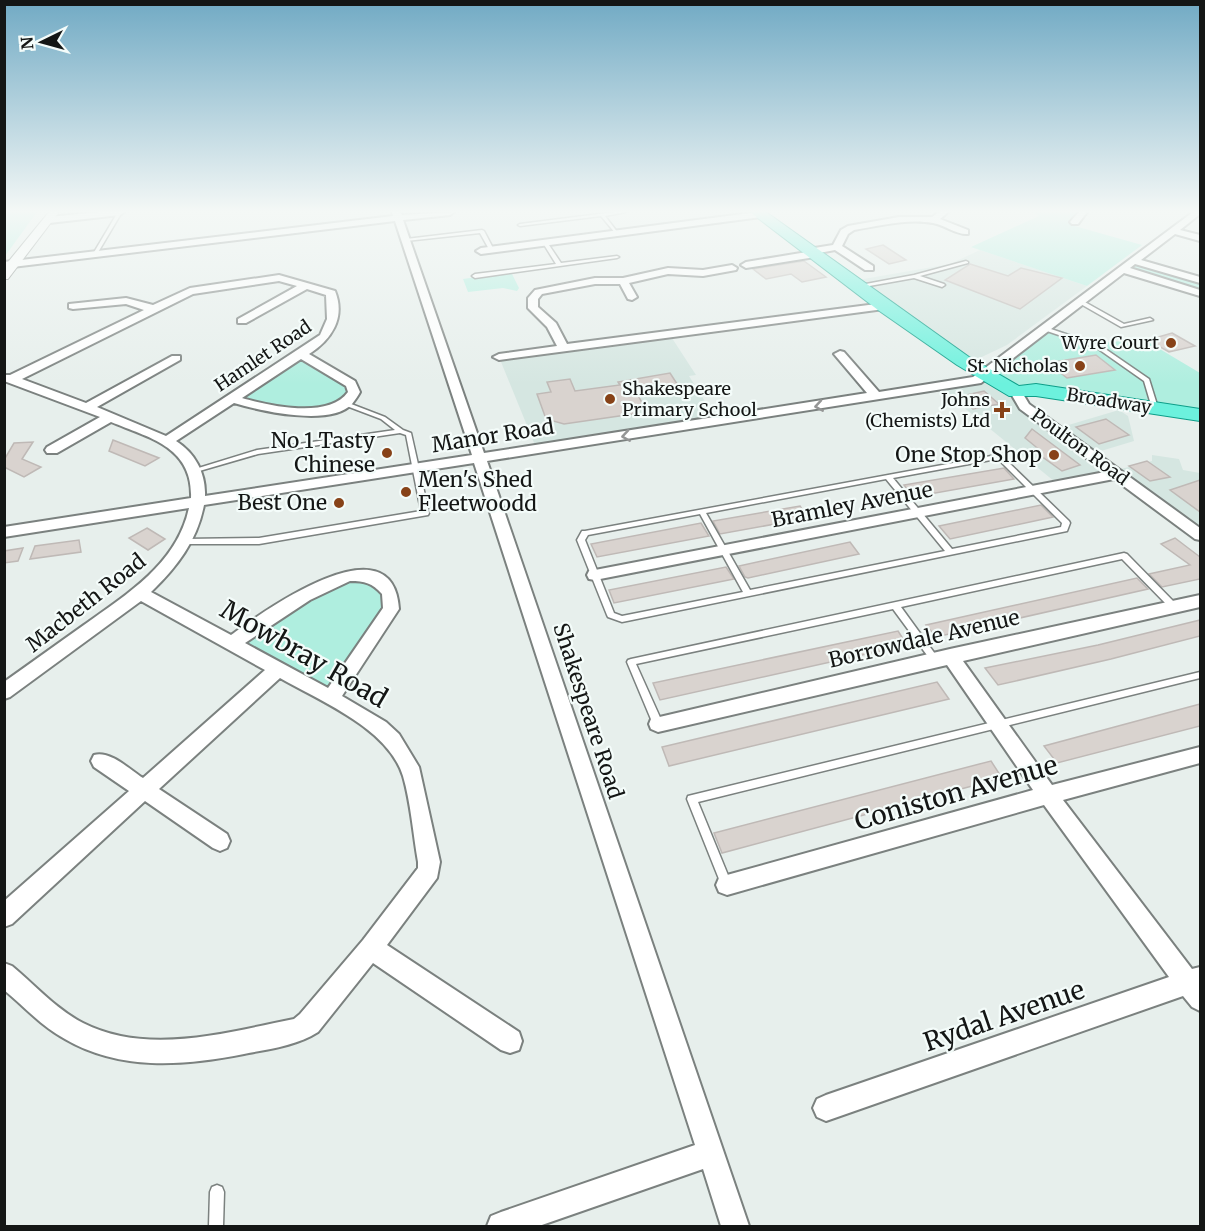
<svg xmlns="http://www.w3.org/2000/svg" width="1205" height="1231" font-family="Merriweather,serif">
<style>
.built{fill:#d5e6e1}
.green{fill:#afeedf}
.building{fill:#d9d3cf;stroke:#bfb9b6;stroke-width:1.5}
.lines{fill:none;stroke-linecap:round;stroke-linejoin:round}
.service-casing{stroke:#7b817f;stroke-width:3}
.minor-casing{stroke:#7b817f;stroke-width:4}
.tertiary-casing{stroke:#7b817f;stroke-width:2}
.primary-casing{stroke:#0e9e89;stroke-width:2}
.service{fill:#fff;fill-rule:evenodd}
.minor{fill:#fff;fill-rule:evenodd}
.tertiary{fill:#fff;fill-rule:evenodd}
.primary{fill:#6cf1dd;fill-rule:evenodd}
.oneway{stroke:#959696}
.poi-dot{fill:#874218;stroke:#f4fcfa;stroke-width:2}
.labels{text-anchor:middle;stroke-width:4.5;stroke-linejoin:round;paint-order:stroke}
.far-poi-label{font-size:18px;fill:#141615;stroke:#f4fcfa;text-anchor:end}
.far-street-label{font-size:18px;fill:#141615;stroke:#f4fcfa}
.street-label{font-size:21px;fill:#141615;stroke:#f4fcfa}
.poi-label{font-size:21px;fill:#141615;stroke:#f4fcfa;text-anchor:end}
.near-street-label{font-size:26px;fill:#141615;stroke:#f4fcfa}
</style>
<rect width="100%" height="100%" fill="#e7efec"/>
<g class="built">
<polygon points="980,250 1087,286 1007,345 967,364 852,281 950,264"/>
<polygon points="670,335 696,375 689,376 718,422 537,450 499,357"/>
<polygon points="986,375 1055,429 1119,410 1128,416 1134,441 1091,454 1113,471 1152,461 1152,455 1179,459 1183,470 1200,473 1200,535 1117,474 1060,486 939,387"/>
</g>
<g class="green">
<polygon points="5,212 37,212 5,256 4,212"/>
<polygon points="1032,212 1082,212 1071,225 1142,245 1087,286 971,247 1039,216"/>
<polygon points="1135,261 1200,280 1200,293 1123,269"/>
<polygon points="511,272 519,288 517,291 503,288 468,292 463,279"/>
<polygon points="1048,327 1101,343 1143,339 1200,373 1200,415 1029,390 986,375"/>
<polygon points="302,355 346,381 352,397 317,412 238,400"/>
<polygon points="360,575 392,601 331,698 233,643 307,594"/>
</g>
<g class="building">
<polygon points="883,245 906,260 889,264 866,249"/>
<polygon points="804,261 826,277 802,282 791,274 766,279 753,269"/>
<polygon points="970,264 1008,276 1021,268 1062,278 1020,309 945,280"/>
<polygon points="1172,333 1195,346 1169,352 1148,340"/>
<polygon points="1096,355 1115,370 1067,378 1048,363"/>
<polygon points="670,373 679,387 637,393 642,403 633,414 564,424 546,419 537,394 551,392 547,382 570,379 575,391 620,385 618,382"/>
<polygon points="984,391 999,404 973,409 958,397"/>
<polygon points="1106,419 1129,435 1099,444 1076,427"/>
<polygon points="1032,429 1080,465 1062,471 1037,453 1041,451 1025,438"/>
<polygon points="113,440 159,458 145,466 109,451"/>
<polygon points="33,442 22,459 41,467 24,477 4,467 4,460 14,443"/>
<polygon points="1147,461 1170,477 1150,481 1129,466"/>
<polygon points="1004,468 1014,479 913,497 904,485"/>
<polygon points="1200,480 1200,512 1170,490"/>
<polygon points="1041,505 1053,517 950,539 939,526"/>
<polygon points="800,506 808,518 720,534 713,521"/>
<polygon points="701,523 709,536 597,557 591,544"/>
<polygon points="147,528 165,539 148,550 129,538"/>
<polygon points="1175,538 1200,557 1200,579 1162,587 1149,574 1190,565 1161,544"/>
<polygon points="79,540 81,552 30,559 35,546"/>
<polygon points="850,542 859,554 748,578 745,577 739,566"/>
<polygon points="23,548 18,561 4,563 4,551"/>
<polygon points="726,567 734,579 614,603 609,590"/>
<polygon points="1137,578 1148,589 936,637 926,625"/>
<polygon points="1200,620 1200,636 1111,659 998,685 985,668 1098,645"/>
<polygon points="898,631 907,645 660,700 653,683"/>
<polygon points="937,682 949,699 669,766 662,747"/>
<polygon points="1200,704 1200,726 1057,763 1044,746"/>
<polygon points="991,761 1002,778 722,853 714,833"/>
</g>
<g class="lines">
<defs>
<g id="service">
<polygon points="118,212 122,212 97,254 93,255 93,254"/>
<polygon points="615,212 626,212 605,216 618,233 616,234 601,216 520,226 518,225 520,224"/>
<polygon points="482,230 484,231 494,250 494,251 490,251 480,233 406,241 404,240 406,239"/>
<polygon points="545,242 547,242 561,263 617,256 619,257 617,258 475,278 472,276 475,274 556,264 543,243"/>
<polygon points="966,261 968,262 968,263 920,276 944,284 945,285 942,287 914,278 858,288 855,286 914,275"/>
<polygon points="1079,301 1083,301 1124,324 1150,318 1153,320 1121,327 1079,303"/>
<polygon points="1044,328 1048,328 1101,346 1149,379 1158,408 1157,409 1153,409 1152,408 1144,381 1097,348 1044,330"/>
<polygon points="346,402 385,417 403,430 411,433 429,513 428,515 259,544 182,544 181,542 185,539 259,538 421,511 406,435 400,433 258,454 196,472 192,472 191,471 192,470 257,450 395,430 381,419 344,405 343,404"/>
<path d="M991 456 1005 459 1069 521 1070 523 1067 531 622 622 608 617 607 615 577 540 582 531H585ZM991 460 1001 462 1062 523 1061 527 952 549 893 478ZM886 479 945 551 750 590 706 513ZM700 514 743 592 622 616 614 613 585 540 588 535Z"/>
<polygon points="1124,553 1127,554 1176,604 1177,606 1176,608 1170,608 1122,559 901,607 938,658 939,660 938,662 932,662 893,609 636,664 663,724 661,727 658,728 655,727 653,724 627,662 628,660 631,659"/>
<polygon points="1200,672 1200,678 698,802 732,885 731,889 727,890 723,889 687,799 688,796 692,795"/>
<polygon points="217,1185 222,1187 224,1192 223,1226 209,1226 210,1192 212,1187"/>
</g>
<g id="minor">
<polygon points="98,212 124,212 120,215 49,223 44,220 49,217"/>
<path d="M392 212H400L402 215 454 212 450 215 403 220 484 453 867 393 834 354 840 351 844 352 879 392 973 377 1193 212H1200V214L1180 230 1200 235V241L1175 234 1141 260 1200 277V283L1135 264 1130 268 1200 290V296L1124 273 981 383 487 461 749 1226H721L703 1169 539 1226H487L491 1216 501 1212 695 1145 474 463 204 505C197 541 177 567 151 592L231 635C264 611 393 518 399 609L342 696 386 722 399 734 419 767 440 862 437 878 387 945 519 1032 522 1041 519 1050 510 1053 501 1050 373 963 318 1032C296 1046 269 1049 244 1054 183 1066 120 1071 65 1039 42 1027 24 1006 4 990V963L12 966C35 985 57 1010 83 1023 148 1056 228 1032 294 1019L300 1014 363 940 418 868V862C413 834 411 803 403 776 388 728 320 701 280 678L159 789 227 834 230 841 227 848 220 851 213 848 145 801 12 924 4 927V901L129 791 94 767 91 761 94 755C110 750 130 770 143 778L265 670 141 601 10 697 4 699V682C31 663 57 644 84 625 127 594 177 564 189 508L4 537V527L191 498C193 447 150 438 111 422L57 453H47L45 450 47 447 100 417 4 381V375H10L144 310 126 304 73 309 69 308V304L126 298 153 305 190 288 279 275 335 291C346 318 331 340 309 354L355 381 360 392C358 396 355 400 352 404 330 427 261 411 234 403L176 441C195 453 206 473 205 496L472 455 395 221 4 268V262L393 216ZM279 281 297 286 238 319V323H246L307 289 326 295 327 319 320 335 166 436 97 407 180 360V356H172L86 403 22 379 193 294ZM301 359 346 386 348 392C329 419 270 406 242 398ZM350 581C365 581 372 583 382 594L383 608 328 688 245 643 310 600Z"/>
<polygon points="758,212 765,214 761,217 481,254 476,251 481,248"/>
<path d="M939 212H948L940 219 968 230V234C956 235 945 225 933 223 908 218 878 226 854 230L848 234 842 246 873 266V270H865L835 250 819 253 818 256 815 257 746 268 741 265 746 262 807 252 808 249 833 245 841 230 848 226 899 217H932Z"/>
<polygon points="1079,212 1087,212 1078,224 1072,224 1070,222"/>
<polygon points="732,265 737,268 736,270 703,276 668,274 629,283 637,297 632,300 628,299 620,284 595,284 542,294 538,299 538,307 556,323 567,344 884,303 889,306 884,309 499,360 493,357 499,354 557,346 547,327 528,308 528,298 535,290 595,278 623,278 668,268 703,270"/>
<polygon points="1016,388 1020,389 1029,404 1200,528 1200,540 1195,539 1114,479 595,580 589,579 587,575 589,571 595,570 1105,472 1020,409 1010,392"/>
<polygon points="1200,595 1200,607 963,661 1052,785 1200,747 1200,763 1063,800 1192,969 1200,967 1200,1011 1192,1007 1183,996 826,1121 817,1117 813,1108 817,1099 826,1095 1169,977 1044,805 727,895 719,892 716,885 719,878 727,875 1033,790 947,665 658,732 651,729 649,724 651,719 950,649"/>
</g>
<polygon id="tertiary" points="49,212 59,212 8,279 4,279 4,267"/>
<polygon id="primary" points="750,212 766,212 969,357 1019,386 1036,384 1200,409 1200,421 1036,396 1009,396 957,365 878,310"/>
</defs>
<use href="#service" class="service-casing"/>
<use href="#minor" class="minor-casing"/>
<use href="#tertiary" class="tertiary-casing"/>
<use href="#primary" class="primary-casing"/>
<use href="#service" class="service"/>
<use href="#minor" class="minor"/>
<use href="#tertiary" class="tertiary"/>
<use href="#primary" class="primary"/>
</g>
<defs><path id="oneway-chevron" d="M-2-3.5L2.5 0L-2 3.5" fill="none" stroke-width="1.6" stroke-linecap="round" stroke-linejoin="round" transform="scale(1.5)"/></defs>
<g class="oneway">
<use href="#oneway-chevron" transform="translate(819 406) rotate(171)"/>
<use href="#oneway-chevron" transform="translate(626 436) rotate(171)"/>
</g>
<linearGradient id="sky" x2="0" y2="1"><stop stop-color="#71aac4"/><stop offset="0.55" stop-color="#f4f8f6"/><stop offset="1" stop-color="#f4f8f6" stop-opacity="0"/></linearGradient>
<rect width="1205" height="384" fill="url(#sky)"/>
<g class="poi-dot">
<circle cx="1171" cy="343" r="6"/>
<circle cx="1080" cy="366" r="6"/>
<circle cx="610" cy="399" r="6"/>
<path d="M999 401h6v6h6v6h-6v6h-6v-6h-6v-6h6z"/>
<circle cx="387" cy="453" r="6"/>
<circle cx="1054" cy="455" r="6"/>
<circle cx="406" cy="492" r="6"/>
<circle cx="339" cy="503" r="6"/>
</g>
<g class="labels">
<g class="far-poi-label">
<text x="1159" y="349">Wyre Court</text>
<text x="1068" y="372">St. Nicholas</text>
<text x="622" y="395" text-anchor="start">Shakespeare<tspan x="622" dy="21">Primary School</tspan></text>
<text x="990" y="406">Johns<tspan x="990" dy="21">(Chemists) Ltd</tspan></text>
</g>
<g class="far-street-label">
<text transform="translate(263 356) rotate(-34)" y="6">Hamlet Road</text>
<text transform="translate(1109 401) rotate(9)" y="6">Broadway</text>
<text transform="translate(1080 447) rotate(36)" y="6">Poulton Road</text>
</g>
<g class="street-label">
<text transform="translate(493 436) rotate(-9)" y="7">Manor Road</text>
<text transform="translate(852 505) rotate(-11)" y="7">Bramley Avenue</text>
<text transform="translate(86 603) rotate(-38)" y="7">Macbeth Road</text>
<text transform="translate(924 639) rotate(-13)" y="7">Borrowdale Avenue</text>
<text transform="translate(588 711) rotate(72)" y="7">Shakespeare Road</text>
</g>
<g class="poi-label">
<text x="375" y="448">No 1 Tasty<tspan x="375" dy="24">Chinese</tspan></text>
<text x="1042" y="462">One Stop Shop</text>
<text x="418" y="487" text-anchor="start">Men's Shed<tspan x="418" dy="24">Fleetwoodd</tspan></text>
<text x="327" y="510">Best One</text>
</g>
<g class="near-street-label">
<text transform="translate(304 654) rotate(30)" y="9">Mowbray Road</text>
<text transform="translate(956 793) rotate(-16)" y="9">Coniston Avenue</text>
<text transform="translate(1004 1016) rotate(-19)" y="9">Rydal Avenue</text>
</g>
</g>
<rect width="1205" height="1231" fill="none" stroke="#141615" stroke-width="12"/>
<g transform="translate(42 42) rotate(265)" stroke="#f4fcfa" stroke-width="4.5" paint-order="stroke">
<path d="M0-4.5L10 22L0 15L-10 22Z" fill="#141615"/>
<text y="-9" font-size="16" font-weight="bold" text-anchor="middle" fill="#141615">N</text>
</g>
</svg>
